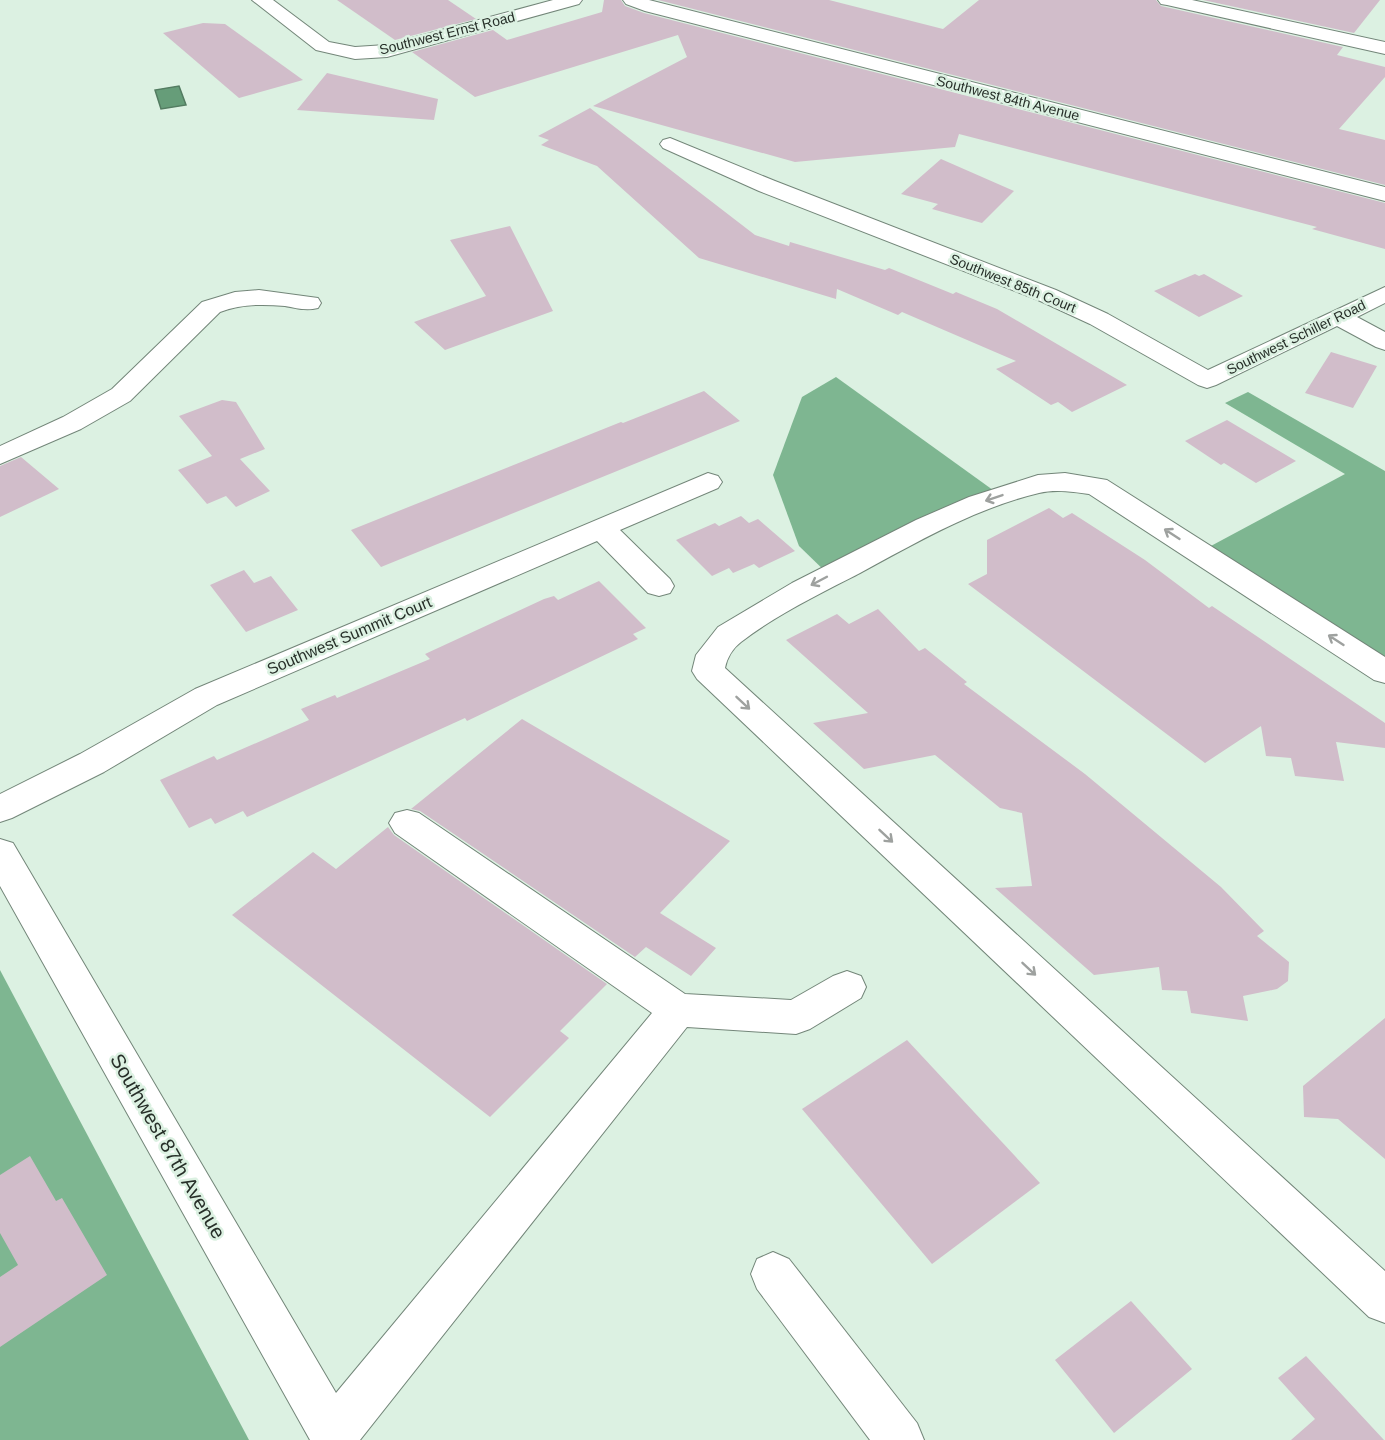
<svg xmlns="http://www.w3.org/2000/svg" width="1385" height="1440" font-family="Helvetica,sans-serif">
<style>
.forest{fill:#7eb691}
.water{fill:#669d79;stroke:#537c61;stroke-width:1.5}
.building{fill:#d1bdca}
.lines{fill:none;stroke-linecap:round;stroke-linejoin:round}
.minor-casing{stroke:#738679;stroke-width:2}
.minor{fill:#fff;fill-rule:evenodd}
.oneway{stroke:#9ea19f}
.labels{text-anchor:middle;stroke-width:5;stroke-linejoin:round;paint-order:stroke}
.far-street-label{font-size:14px;fill:#272f29;stroke:#dcf1e2}
.street-label{font-size:16px;fill:#272f29;stroke:#dcf1e2}
.near-street-label{font-size:20px;fill:#272f29;stroke:#dcf1e2}
</style>
<rect width="100%" height="100%" fill="#dcf1e2"/>
<g class="forest">
<polygon points="836,377 1004,498 832,578 799,546 773,475 802,397"/>
<polygon points="1248,392 1385,471 1385,663 1209,547 1345,474 1225,403"/>
<polygon points="0,970 249,1440 0,1440"/>
</g>
<polygon class="water" points="179,86 186,105 161,109 155,90"/>
<g class="building">
<polygon points="337,0 448,0 476,19 395,40"/>
<polygon points="604,0 621,0 625,6 644,13 1385,203 1385,249 1312,229 1317,227 959,134 955,147 795,162 593,106 687,57 678,35 475,97 412,52 493,30 507,40 602,12"/>
<polygon points="658,0 829,0 943,29 979,0 1156,0 1161,6 1343,47 1337,55 1385,67 1385,77 1339,129 1385,140 1385,185"/>
<polygon points="1203,0 1380,0 1354,33"/>
<polygon points="203,23 225,24 303,80 239,98 163,33"/>
<polygon points="327,73 438,99 434,120 297,110"/>
<polygon points="590,108 755,235 789,246 790,242 885,270 889,268 953,294 956,292 997,309 1127,385 1072,412 1058,402 1051,405 996,369 1016,361 902,312 898,315 837,289 836,299 699,258 597,166 541,145 549,140 538,136"/>
<polygon points="941,159 1014,191 982,223 932,209 938,204 901,194"/>
<polygon points="510,226 553,311 445,350 414,322 486,296 450,240"/>
<polygon points="1195,274 1199,276 1204,274 1243,296 1199,317 1154,291"/>
<polygon points="1331,352 1377,366 1353,408 1305,393"/>
<polygon points="704,391 740,421 381,567 351,530 621,422 623,423"/>
<polygon points="222,400 236,402 265,449 240,459 270,491 236,507 226,496 207,504 178,470 212,456 179,416"/>
<polygon points="1227,420 1296,461 1256,483 1224,463 1221,465 1185,441"/>
<polygon points="21,457 59,489 0,517 0,466"/>
<polygon points="1049,508 1063,518 1072,513 1145,560 1209,608 1212,606 1385,723 1385,748 1336,742 1344,781 1295,776 1291,758 1266,756 1261,726 1205,763 968,584 987,574 987,540"/>
<polygon points="741,516 749,523 758,519 795,551 759,568 754,564 733,573 729,568 712,576 676,540 715,523 719,526"/>
<polygon points="244,570 254,583 271,576 298,610 246,632 210,585"/>
<polygon points="599,581 646,628 633,634 638,639 467,721 465,718 247,817 243,811 215,824 211,818 189,828 160,780 214,756 217,760 309,720 301,709 335,695 337,698 430,659 425,654 544,599 554,596 558,600"/>
<polygon points="878,609 919,651 925,648 967,682 964,684 1085,774 1221,887 1264,931 1257,936 1289,962 1288,981 1277,989 1243,996 1248,1021 1191,1013 1187,991 1162,990 1159,967 1094,975 995,888 1032,886 1022,813 1000,808 935,755 864,769 813,723 868,713 786,640 837,614 849,624"/>
<polygon points="522,719 730,841 660,913 716,948 691,976 646,947 635,957 420,811 411,809"/>
<polygon points="388,827 394,835 607,984 560,1031 569,1038 490,1117 232,915 313,852 336,869"/>
<polygon points="1385,1018 1385,1159 1338,1119 1304,1117 1303,1086"/>
<polygon points="907,1040 1040,1183 932,1264 802,1109"/>
<polygon points="30,1156 56,1201 62,1198 107,1275 0,1347 0,1277 18,1265 0,1233 0,1175"/>
<polygon points="1131,1301 1192,1369 1114,1433 1055,1360"/>
<polygon points="1306,1356 1384,1440 1291,1440 1315,1419 1278,1378"/>
</g>
<g class="lines">
<defs>
<g id="minor">
<polygon points="252,0 273,0 329,42 355,47 386,45 553,0 582,0 579,4 387,57 355,59 316,50"/>
<polygon points="623,0 649,0 1385,187 1385,201 645,11 626,4"/>
<polygon points="1158,0 1192,0 1385,42 1385,54 1167,5 1161,4"/>
<polygon points="670,138 775,181 1056,290 1108,314 1208,370 1385,287 1385,303 1357,317 1385,332 1385,350 1376,347 1337,326 1216,385 1207,388 1198,385 1090,324 1038,300 759,191 663,148 660,144 663,140"/>
<path d="M259 290 318 298 321 303 318 308C306 311 296 308 285 306 262 304 241 304 220 312L130 401 81 429 0 464V446L63 417 112 389 202 302 235 292Z"/>
<polygon points="708,473 718,476 722,482 718,488 620,530 670,579 674,586 670,593 659,596 648,593 597,541 217,705 104,772 12,818 0,822 0,794 80,754 195,689"/>
<path d="M1065 473 1107 480 1385 657V683L1374 680 1089 494C1073 492 1056 489 1039 493 976 508 917 542 860 573 823 592 774 616 741 642 733 648 727 658 725 668L1385 1271V1323L1369 1317 697 679 692 671 696 655 718 627 792 583 916 520 969 497 1038 475Z"/>
<polygon points="407,810 419,813 685,994 791,1000 833,976 847,971 861,976 866,987 861,998 810,1029 796,1034 687,1027 360,1440 310,1440 0,886 0,839 13,843 336,1393 652,1013 395,833 389,823 395,813"/>
<polygon points="773,1252 789,1259 917,1423 924,1440 870,1440 757,1289 751,1274 757,1259"/>
</g>
</defs>
<use href="#minor" class="minor-casing"/>
<use href="#minor" class="minor"/>
</g>
<defs><path id="oneway-shaft" d="M-6 0H5M1.5-3L5.5 0L1.5 3" fill="none" stroke-width="1.6" stroke-linecap="round" stroke-linejoin="round" transform="scale(1.5)"/></defs>
<g class="oneway">
<use href="#oneway-shaft" transform="translate(994 498) rotate(161)"/>
<use href="#oneway-shaft" transform="translate(1172 534) rotate(-147)"/>
<use href="#oneway-shaft" transform="translate(819 581) rotate(152)"/>
<use href="#oneway-shaft" transform="translate(1336 640) rotate(-147)"/>
<use href="#oneway-shaft" transform="translate(743 703) rotate(43)"/>
<use href="#oneway-shaft" transform="translate(886 836) rotate(43)"/>
<use href="#oneway-shaft" transform="translate(1029 969) rotate(43)"/>
</g>
<g class="labels">
<g class="far-street-label">
<text transform="translate(447 33) rotate(-14)" y="5">Southwest Ernst Road</text>
<text transform="translate(1008 98) rotate(14)" y="5">Southwest 84th Avenue</text>
<text transform="translate(1013 283) rotate(22)" y="5">Southwest 85th Court</text>
<text transform="translate(1296 337) rotate(-26)" y="5">Southwest Schiller Road</text>
</g>
<g class="street-label">
<text transform="translate(349 635) rotate(-23)" y="6">Southwest Summit Court</text>
</g>
<g class="near-street-label">
<text transform="translate(168 1146) rotate(60)" y="7">Southwest 87th Avenue</text>
</g>
</g>
</svg>
